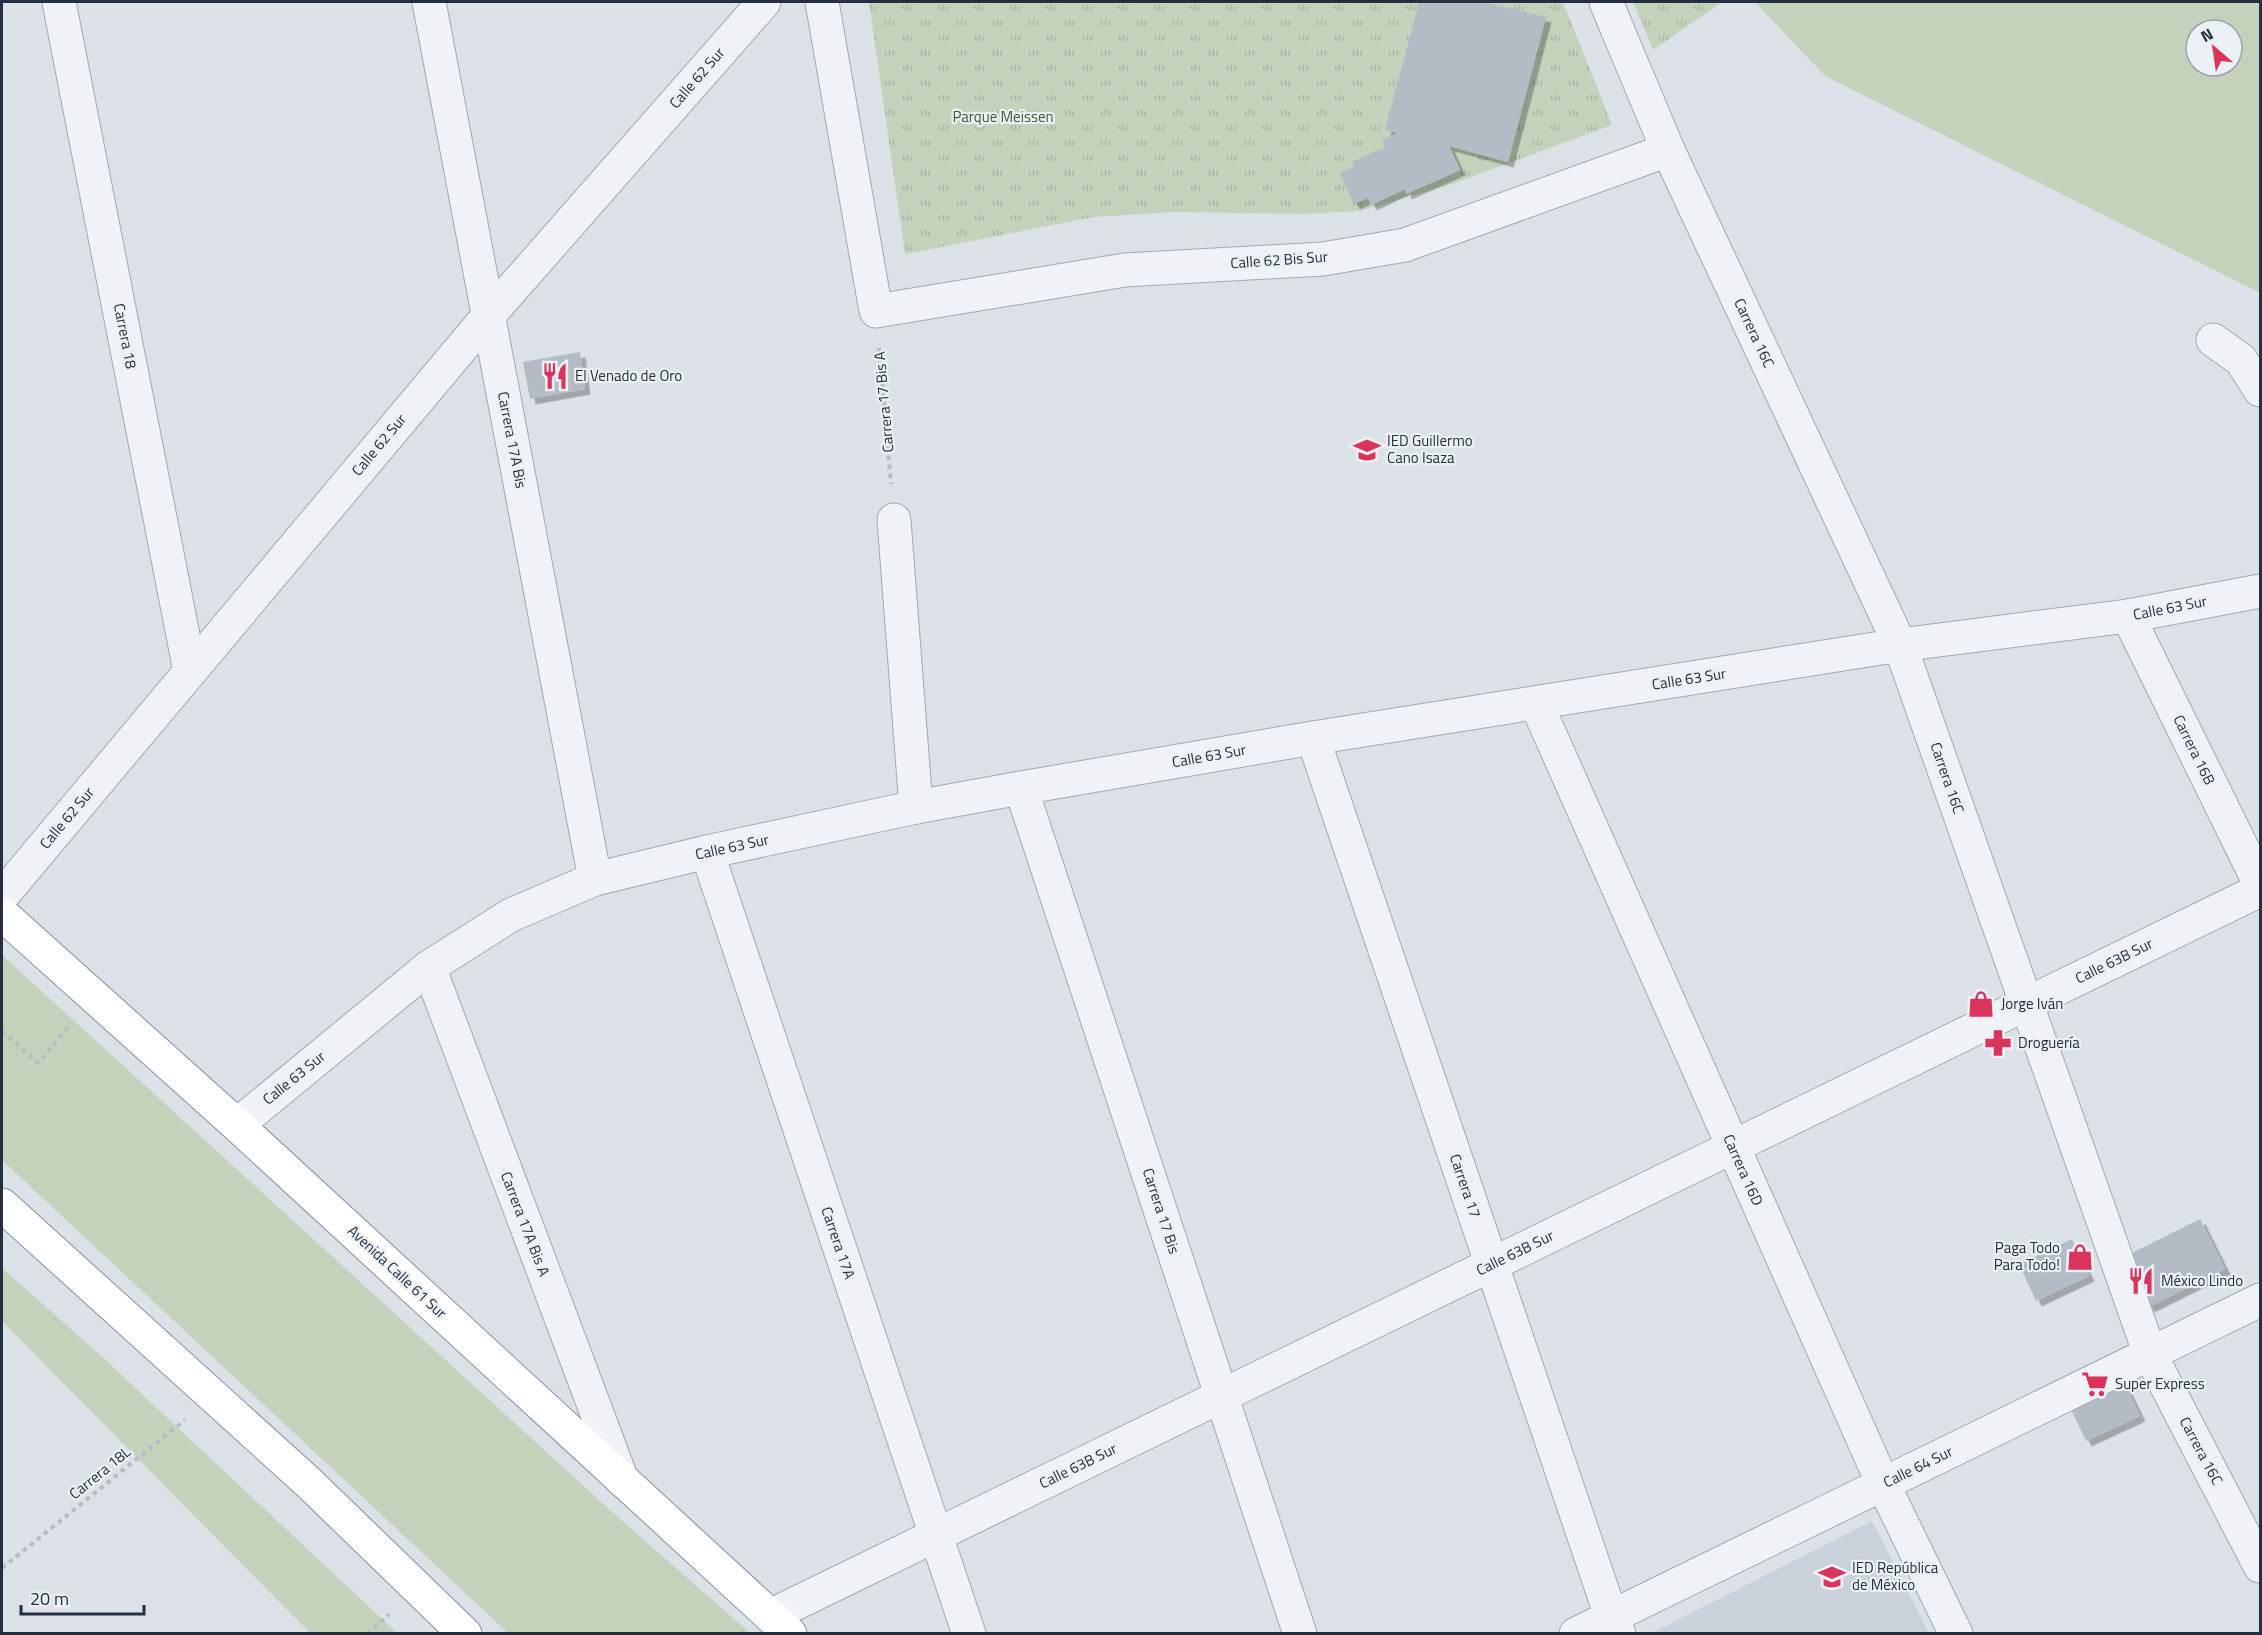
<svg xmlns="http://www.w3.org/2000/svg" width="2262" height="1635" font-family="'Titillium Web',sans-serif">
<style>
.built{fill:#c9d1da}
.grass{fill:#c4d2bc;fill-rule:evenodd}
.park{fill:url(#park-tufts)}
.building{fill:#b3bbc5;filter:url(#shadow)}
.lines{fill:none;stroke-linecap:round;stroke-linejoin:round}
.street-casing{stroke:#a1a8b1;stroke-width:35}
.highway-casing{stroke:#82909f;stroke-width:35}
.path{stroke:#b6bcc3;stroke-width:4;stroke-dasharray:4.5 4.5;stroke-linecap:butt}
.street{stroke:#eff2f6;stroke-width:33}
.highway{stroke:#fff;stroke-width:33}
.labels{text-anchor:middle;stroke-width:4.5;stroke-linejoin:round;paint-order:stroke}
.street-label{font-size:15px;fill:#24303f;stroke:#ebf0f5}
.park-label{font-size:15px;fill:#3d5c30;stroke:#ebf0f5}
.poi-label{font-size:15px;fill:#24303f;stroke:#ebf0f5;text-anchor:start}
</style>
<defs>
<pattern id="park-tufts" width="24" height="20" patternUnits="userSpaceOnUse" patternTransform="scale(1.5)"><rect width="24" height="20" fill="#c4d2bc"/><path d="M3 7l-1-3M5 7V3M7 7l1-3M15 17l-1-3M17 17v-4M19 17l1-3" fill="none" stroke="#a8b5a3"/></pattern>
<filter id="shadow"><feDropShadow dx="5.5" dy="5.5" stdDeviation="0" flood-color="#0004"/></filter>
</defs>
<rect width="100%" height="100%" fill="#dce1e7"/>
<polygon class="built" points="1872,1521 1929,1633 1655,1633 1654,1632"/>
<g class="grass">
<path d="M1755 2H2260V293L1825 76ZM2196 30H2232V66H2196Z"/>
<polygon points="2,955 610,1510 750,1633 508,1633 2,1160"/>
<polygon points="2,1268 98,1353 397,1633 310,1633 2,1321"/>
</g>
<g class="park">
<polygon points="869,2 1563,2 1612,125 1452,184 1359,211 1305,214 1173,212 1094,217 905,254"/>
<polygon points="1633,2 1722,2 1653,50"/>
</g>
<g class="building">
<polygon points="1419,2 1484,2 1546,17 1508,162 1449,146 1460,170 1406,194 1405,189 1371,205 1368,198 1354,204 1340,173 1354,167 1352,162 1385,147 1382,140 1397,133 1385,130"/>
<polygon points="580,352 585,389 530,399 523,362"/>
<polygon points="2200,1219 2225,1269 2149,1307 2124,1257"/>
<polygon points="2072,1239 2089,1276 2036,1301 2019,1264"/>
<polygon points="2119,1372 2140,1416 2086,1441 2065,1397"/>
</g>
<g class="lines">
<defs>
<g id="street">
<polyline points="59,2 190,671"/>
<polyline points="429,2 595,879"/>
<polyline points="822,2 876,311 1125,270 1323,259 1405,245 1668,150"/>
<polyline points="1606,2 1668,150 1900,645 2150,1354 2260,1566"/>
<polyline points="2213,340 2241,360 2260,390"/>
<polyline points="894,520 916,807"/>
<polyline points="2128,616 2260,884"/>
<polyline points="1536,703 1883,1484 1956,1634"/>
<polyline points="1313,738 1611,1616 1619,1634"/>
<polyline points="1021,788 1300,1634"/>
<polyline points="707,852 969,1634"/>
<polyline points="2,896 489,315 764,2"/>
<polyline points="429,967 622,1480"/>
<polyline points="237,1125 429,967 511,915 595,879 707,852 916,807 1021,788 1313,738 1900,645 2128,616 2260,591"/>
<polyline points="770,1616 2260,890"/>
<polyline points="1576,1634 2260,1300"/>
</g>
<g id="highway">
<polyline points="2,914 237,1125 790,1634"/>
<polyline points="2,1205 309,1483 465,1634"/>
</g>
</defs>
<use href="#street" class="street-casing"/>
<use href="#highway" class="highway-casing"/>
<g class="path">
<polyline points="879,348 891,484"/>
<polyline points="2,1031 38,1063 70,1025"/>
<polyline points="2,1568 185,1420"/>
<polyline points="367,1634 389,1614"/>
</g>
<use href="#street" class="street"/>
<use href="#highway" class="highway"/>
</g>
<defs>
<symbol id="restaurant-bare" viewBox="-9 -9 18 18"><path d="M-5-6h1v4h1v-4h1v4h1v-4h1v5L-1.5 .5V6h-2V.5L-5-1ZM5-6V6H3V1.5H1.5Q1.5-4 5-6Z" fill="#da345c" stroke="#ebf0f5" stroke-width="2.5" paint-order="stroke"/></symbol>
<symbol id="school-bare" viewBox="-9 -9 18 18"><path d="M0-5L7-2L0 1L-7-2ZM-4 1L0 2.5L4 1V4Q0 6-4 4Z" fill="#da345c" stroke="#ebf0f5" stroke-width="2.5" paint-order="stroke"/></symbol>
<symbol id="shop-bare" viewBox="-9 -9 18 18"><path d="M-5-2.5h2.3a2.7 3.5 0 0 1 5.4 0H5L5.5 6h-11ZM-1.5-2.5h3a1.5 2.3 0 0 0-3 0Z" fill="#da345c" stroke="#ebf0f5" stroke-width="2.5" paint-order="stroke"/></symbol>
<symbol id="pharmacy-bare" viewBox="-9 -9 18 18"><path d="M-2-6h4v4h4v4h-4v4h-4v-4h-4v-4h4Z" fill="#da345c" stroke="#ebf0f5" stroke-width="2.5" paint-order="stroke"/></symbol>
<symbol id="supermarket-bare" viewBox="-9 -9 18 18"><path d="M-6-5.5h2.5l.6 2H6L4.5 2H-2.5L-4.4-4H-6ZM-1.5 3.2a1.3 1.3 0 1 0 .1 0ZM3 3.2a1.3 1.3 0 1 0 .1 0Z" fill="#da345c" stroke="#ebf0f5" stroke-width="2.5" paint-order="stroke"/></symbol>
</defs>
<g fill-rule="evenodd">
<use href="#restaurant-bare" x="536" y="357" width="38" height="38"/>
<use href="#school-bare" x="1348" y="431" width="38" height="38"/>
<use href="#shop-bare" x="1962" y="985" width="38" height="38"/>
<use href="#pharmacy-bare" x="1979" y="1024" width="38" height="38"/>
<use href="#shop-bare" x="2061" y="1238" width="38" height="38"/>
<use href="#restaurant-bare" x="2122" y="1262" width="38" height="38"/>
<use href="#supermarket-bare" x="2076" y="1365" width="38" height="38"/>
<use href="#school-bare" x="1813" y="1558" width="38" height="38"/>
</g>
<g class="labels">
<g class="street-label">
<text transform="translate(697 78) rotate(-49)" y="5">Calle 62 Sur</text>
<text transform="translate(1279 260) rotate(-4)" y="5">Calle 62 Bis Sur</text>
<text transform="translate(1754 333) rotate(65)" y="5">Carrera 16C</text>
<text transform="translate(125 336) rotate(79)" y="5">Carrera 18</text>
<text transform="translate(884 402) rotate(-95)" y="5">Carrera 17 Bis A</text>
<text transform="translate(512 440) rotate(79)" y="5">Carrera 17A Bis</text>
<text transform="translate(379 445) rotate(-50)" y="5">Calle 62 Sur</text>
<text transform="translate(2170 608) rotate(-11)" y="5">Calle 63 Sur</text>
<text transform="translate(1689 679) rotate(-9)" y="5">Calle 63 Sur</text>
<text transform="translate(2194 750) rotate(64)" y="5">Carrera 16B</text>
<text transform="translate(1209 756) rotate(-10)" y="5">Calle 63 Sur</text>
<text transform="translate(1947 778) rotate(71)" y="5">Carrera 16C</text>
<text transform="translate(67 818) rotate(-50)" y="5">Calle 62 Sur</text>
<text transform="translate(732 847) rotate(-12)" y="5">Calle 63 Sur</text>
<text transform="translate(2114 961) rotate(-26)" y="5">Calle 63B Sur</text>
<text transform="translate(294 1078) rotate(-39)" y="5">Calle 63 Sur</text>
<text transform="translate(1743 1170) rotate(66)" y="5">Carrera 16D</text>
<text transform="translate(1465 1186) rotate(71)" y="5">Carrera 17</text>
<text transform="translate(1161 1211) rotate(72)" y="5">Carrera 17 Bis</text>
<text transform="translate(525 1224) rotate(69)" y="5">Carrera 17A Bis A</text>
<text transform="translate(838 1243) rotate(71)" y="5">Carrera 17A</text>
<text transform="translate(1515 1253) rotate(-26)" y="5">Calle 63B Sur</text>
<text transform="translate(397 1272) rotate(43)" y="5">Avenida Calle 61 Sur</text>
<text transform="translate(2201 1451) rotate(62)" y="5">Carrera 16C</text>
<text transform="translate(1078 1466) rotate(-26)" y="5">Calle 63B Sur</text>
<text transform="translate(1918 1467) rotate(-26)" y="5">Calle 64 Sur</text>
<text transform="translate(100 1473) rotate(-39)" y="5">Carrera 18L</text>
</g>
<g class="park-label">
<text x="1003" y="122">Parque Meissen</text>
</g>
<g class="poi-label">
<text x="575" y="381">El Venado de Oro</text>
<text x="1387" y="446">IED Guillermo<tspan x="1387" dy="17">Cano Isaza</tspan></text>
<text x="2001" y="1009">Jorge Iván</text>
<text x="2018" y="1048">Droguería</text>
<text x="2060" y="1253" text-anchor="end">Paga Todo<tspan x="2060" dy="17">Para Todo!</tspan></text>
<text x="2161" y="1286">México Lindo</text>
<text x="2115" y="1389">Super Express</text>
<text x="1852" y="1573">IED República<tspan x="1852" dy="17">de México</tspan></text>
</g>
</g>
<rect width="2262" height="1635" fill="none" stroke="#24303f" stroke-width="6"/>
<g transform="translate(2214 48) rotate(331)"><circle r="28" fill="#ebf0f5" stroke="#9ba3ac" stroke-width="1.5"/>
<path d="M0-4.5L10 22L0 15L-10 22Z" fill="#da345c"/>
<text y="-9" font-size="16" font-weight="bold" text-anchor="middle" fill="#24303f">N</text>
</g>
<path d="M21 1605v9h123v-9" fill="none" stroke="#24303f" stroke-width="3"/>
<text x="30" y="1605" font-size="18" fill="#24303f" stroke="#ebf0f5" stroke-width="4.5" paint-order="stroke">20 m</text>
</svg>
